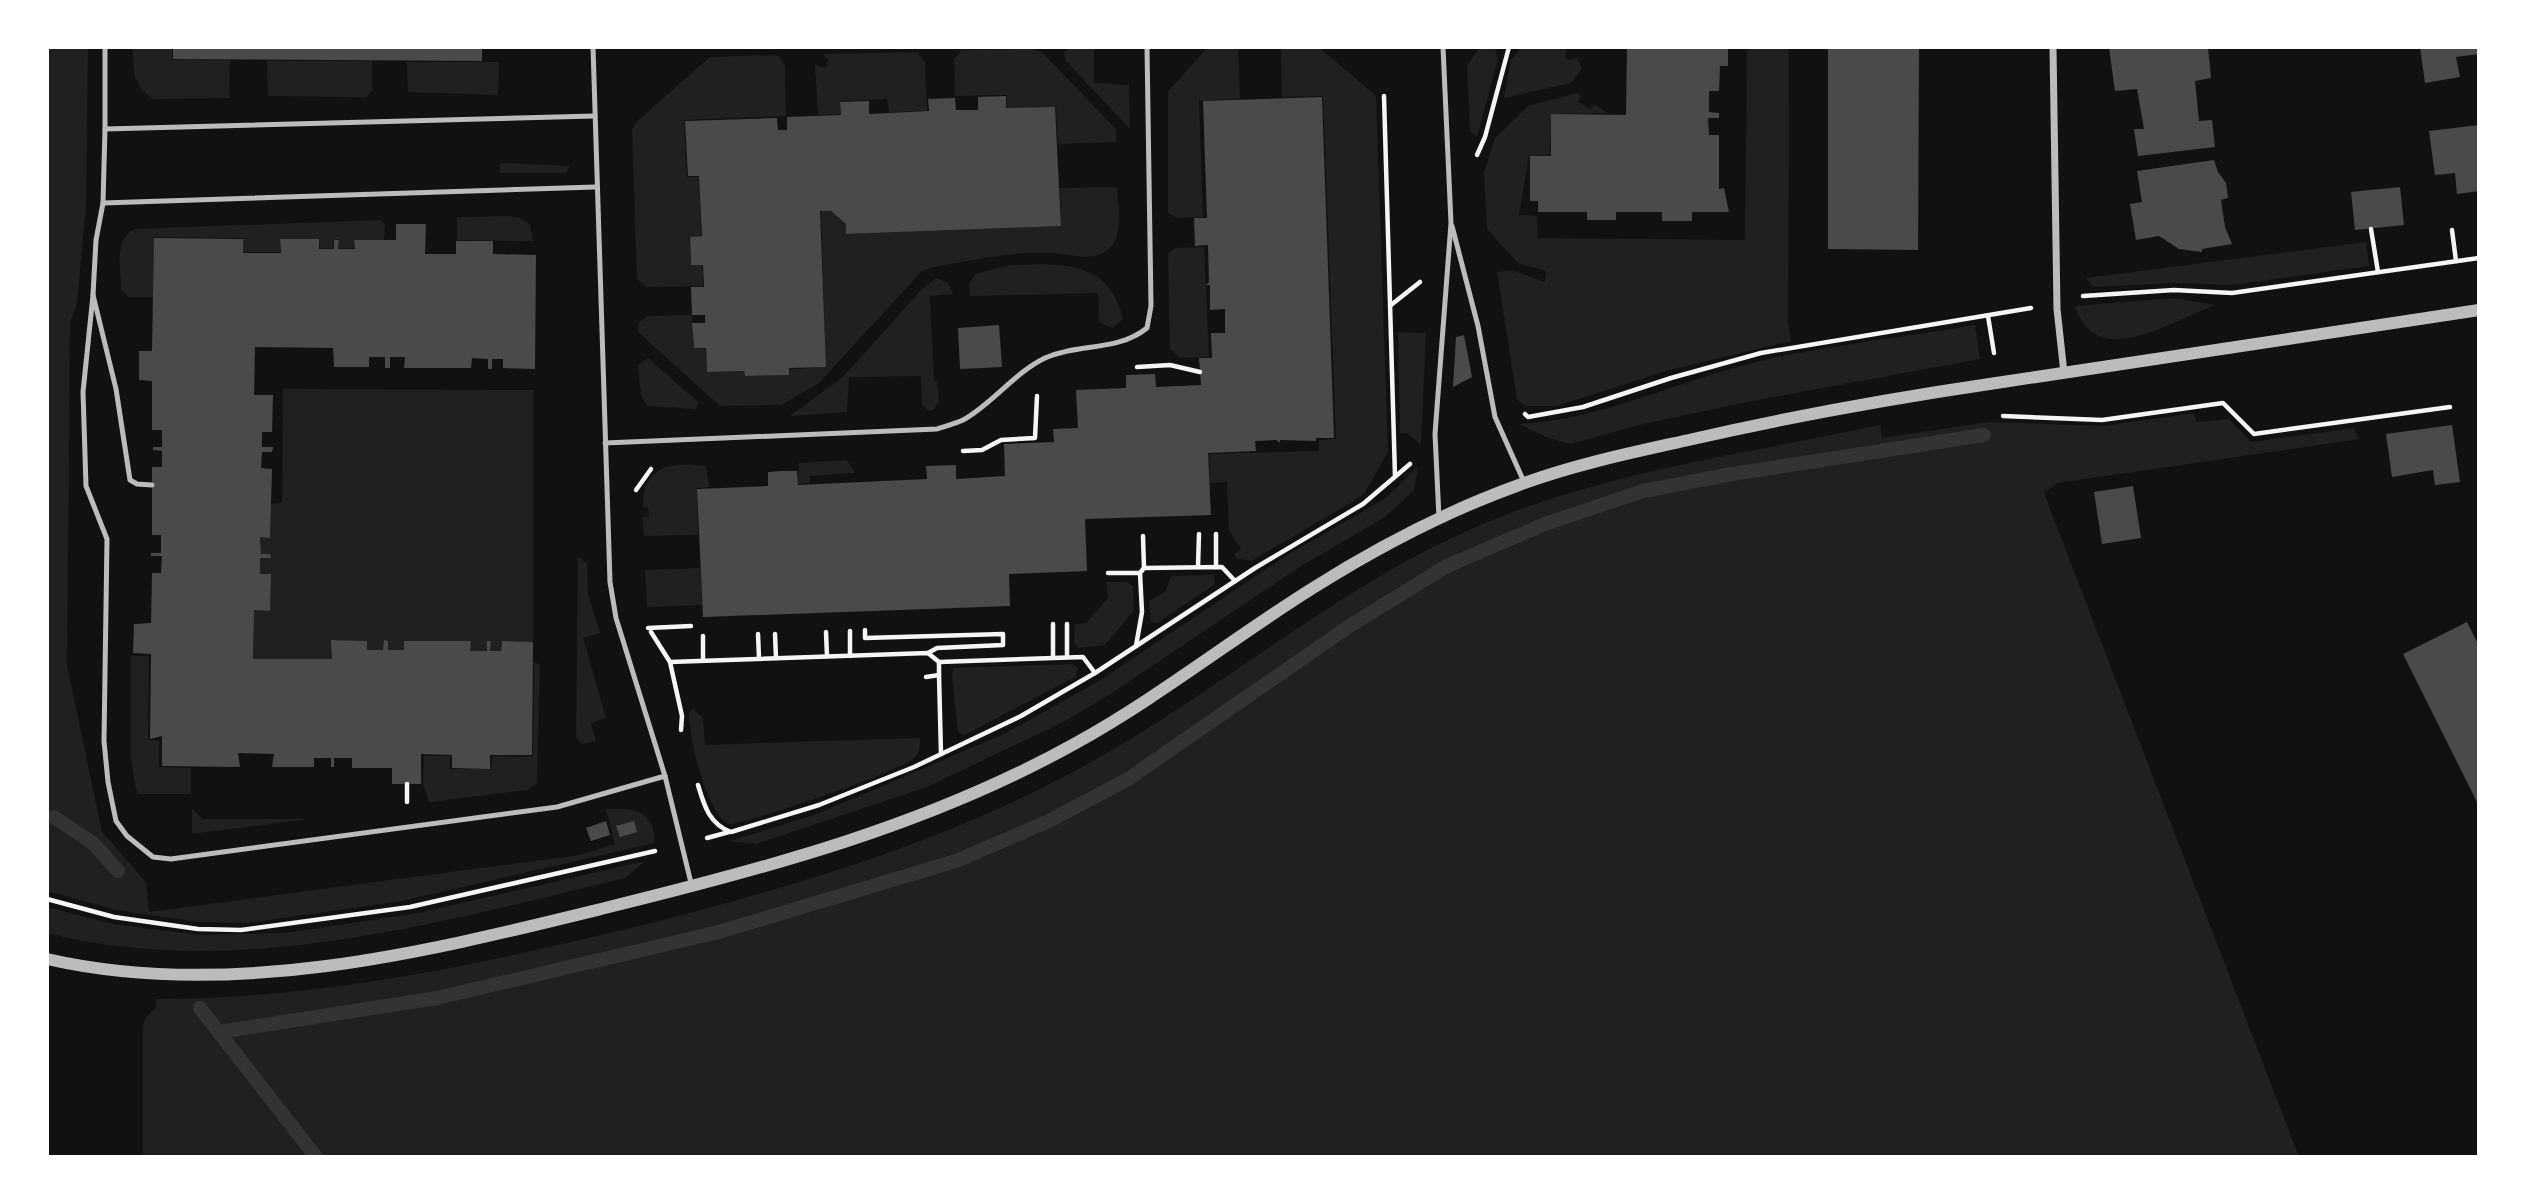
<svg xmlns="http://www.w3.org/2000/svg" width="2526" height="1204" viewBox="0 0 2526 1204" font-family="'Nunito Sans',sans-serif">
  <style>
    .green { fill: #202020 }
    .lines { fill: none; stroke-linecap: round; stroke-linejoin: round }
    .stream { stroke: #333; stroke-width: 14 }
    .building { fill: #4a4a4a }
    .path { stroke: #f5f5f5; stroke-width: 4.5 }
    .service { stroke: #bcbcbc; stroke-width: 5 }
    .minor { stroke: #bcbcbc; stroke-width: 7 }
    .tertiary { stroke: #bcbcbc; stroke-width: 12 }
  </style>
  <rect width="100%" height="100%" fill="#111"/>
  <g class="green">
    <path d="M47 47H88L86 207 77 303 70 322 67 665 102 832 146 882 149 912 580 855 615 844 606 809C633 807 657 812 654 843L402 901 248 923 198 922 116 910 47 891Z"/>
    <path d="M133 47H172V60H230L229 98 153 99C132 85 133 70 133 47Z"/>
    <path d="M1094 47V83L1129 85 1130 129 1066 61 1064 53 1068 48Z"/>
    <path d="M1208 47H1238L1240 99 1199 101 1203 217 1177 218 1168 213V91Z"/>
    <path d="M1281 47H1319L1376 96 1388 452 1365 492 1359 498 1251 561 1236 558 1234 554 1241 549 1229 531 1227 482 1210 483 1209 454 1319 451V440L1336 439 1323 96 1282 97Z"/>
    <path d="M1494 47 1498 59 1477 137 1470 131 1467 66 1479 48Z"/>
    <path d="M1522 47H1567L1565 58 1570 60 1577 57 1582 69 1571 83 1504 98 1511 60Z"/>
    <path d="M1747 47H1789L1788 323 1791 341 1669 370 1557 406H1525L1517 399 1497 272 1511 270 1545 282 1546 271 1518 263 1487 229 1484 172 1495 138 1528 106 1577 93 1581 96 1578 102 1591 109 1594 104 1607 113 1551 114 1550 155 1529 156 1519 215 1537 216 1538 238 1745 240Z"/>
    <path d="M1032 49 1043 53 1116 129V142L1058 144 1056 107 1007 108V95L955 96 954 59 962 50Z"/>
    <path d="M917 52 925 62 927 111 889 112 887 99 840 101V114L818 115 815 64 822 68 827 66 828 60 823 54Z"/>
    <path d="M774 55 779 56 785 66 786 116 684 120 687 177H699L701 236 689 237 691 265H702L703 286 647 287 637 279 632 130 635 123 710 57Z"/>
    <path d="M267 61H372V91L366 97 268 96Z"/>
    <path d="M407 62H499L498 95 408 92Z"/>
    <path d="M500 163 570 166 566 173H500Z"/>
    <path d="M1117 187C1118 206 1124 236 1109 249 1093 263 1071 254 1052 253 1012 251 969 261 930 268L921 272 819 383 781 405 720 406 638 332 639 322 648 316 692 315 693 348 705 349 707 372 744 371V376L789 375 790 369 826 367 821 211H830L846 224V234L1061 226 1060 188Z"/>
    <path d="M509 216 520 218 530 225 533 241 457 240V217Z"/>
    <path d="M380 220 385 224 384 240H354V248H339V239L333 240V248H320L319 239H280V252H243V238L154 237 153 297H129L121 289C121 269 113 238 135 229Z"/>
    <path d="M2366 242 2369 266 2232 285 2175 283 2093 287 2086 278Z"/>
    <path d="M1204 247 1209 357 1180 358 1170 349 1168 254 1175 248Z"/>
    <path d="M1009 265C1058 264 1109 258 1123 319L1112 328 1099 322 1098 293 970 296 969 285 975 274Z"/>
    <path d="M936 278 948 283 953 294 930 296 934 381H937C938 393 943 407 929 411L922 405 921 376 849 377 847 412 790 416 843 377 923 288Z"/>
    <path d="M2174 298 2215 305C2173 320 2097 373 2075 306Z"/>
    <path d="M1975 325 1980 359 1752 401 1639 425 1570 444 1546 437 1519 424C1602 420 1679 380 1760 361 1831 345 1904 337 1975 325Z"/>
    <path d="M1398 332 1426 333 1421 445 1407 433H1400Z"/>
    <path d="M648 358 698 402 696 409 647 406 641 395 638 365Z"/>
    <path d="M283 389 533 390V642L502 641 501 651H490L491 642 487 641V651H470V641H404V650H388L384 641 383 650H367V641L332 640V659H253L254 610H270L271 575 260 574V558H270V555L261 554 260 537H270L271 504 282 503Z"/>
    <path d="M2194 413 2196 422 2229 419 2251 442 2354 428 2359 439 2058 483 2044 493 2299 1157H143V1025L146 1017 156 1008V999C315 999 468 967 622 930 780 891 938 846 1082 767 1220 692 1339 584 1485 523 1610 471 1749 453 1880 425L1882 438 1989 422 2103 426Z"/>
    <path d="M847 460 855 473 810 476V483L798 484 799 463Z"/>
    <path d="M706 466 709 487 697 488 698 535 644 536 643 517 649 516 648 507H643C642 466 671 461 706 466Z"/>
    <path d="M1418 466 1414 490 1385 517 1298 568 1109 695 1063 722 927 787 756 844 730 841 817 814 1006 733 1099 681 1289 554 1386 498Z"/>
    <path d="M578 557 587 563 588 594 600 633 583 638 606 718 591 723 596 741 582 744 576 738Z"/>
    <path d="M700 568 702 605 647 607 645 570Z"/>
    <path d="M1214 575 1215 584 1157 623 1151 622 1149 601 1165 592 1171 576Z"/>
    <path d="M1107 582H1127L1133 586 1134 610 1105 645 1080 648 1074 643 1075 624 1086 623 1108 598Z"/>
    <path d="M131 656H149L148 740 159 741V767L191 768V794H137L131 760Z"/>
    <path d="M534 663 540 664 537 783 528 790 429 802 423 784 424 756H450V769H491L492 756 533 757Z"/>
    <path d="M1073 664 1078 669 1075 677 965 735 958 733 952 674 954 668Z"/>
    <path d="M693 709 703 718 705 745 917 738H920C920 745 920 753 914 758 901 771 750 823 729 824 706 813 689 738 689 713Z"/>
    <path d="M192 808 202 819H308L192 834Z"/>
    <path d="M645 861 625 878C440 922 238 981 47 933V907L113 924 198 935 286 933 418 913Z"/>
  </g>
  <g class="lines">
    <g class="stream">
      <path d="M54 817 94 844 118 871"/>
      <path d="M200 1008 316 1157"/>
      <path d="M219 1032 437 998 719 932 956 861 1049 821 1128 779 1351 625 1447 566 1545 524 1643 491 1732 474 1984 435"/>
    </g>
  </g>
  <g class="building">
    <path d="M173 47H482V61L173 59Z"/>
    <path d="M1627 47H1728V66H1720L1719 91H1709V112L1719 113V118H1708L1709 135H1719V189L1724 188 1729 212H1692V221H1662V212H1616V220H1587V212H1538V201H1530V156H1551V114L1626 115Z"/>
    <path d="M1828 47H1919L1918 250 1828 249Z"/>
    <path d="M2208 47 2211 78 2195 81 2199 121 2212 120 2215 147 2138 156 2134 129H2144L2137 89 2115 91 2109 48Z"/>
    <path d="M2420 47H2479V54L2456 57 2460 77 2425 83Z"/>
    <path d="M1006 96V108L1055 107 1061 226 846 234V224L831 211H820L826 367 789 368V375L745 376 744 371 707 372 706 348H694L692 323H705V315H692L691 287H704L703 265H691L690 237 702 236 699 176H688L685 121 777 118 778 130H787V117L841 115 840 102 869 101V114L929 111 928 99 955 98 956 110H978V97Z"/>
    <path d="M1322 97 1334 438H1316V441L1280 440V443L1276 440 1255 441 1256 451 1208 453 1211 515 1085 519 1087 571 1009 574 1010 606 703 617 697 489 768 486V472L782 471H797L798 485 927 479 926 466 956 465V479L1005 476 1004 444 1054 442 1053 429 1078 428 1076 390 1126 388V375L1155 374 1156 387 1201 385 1199 358H1212L1211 333H1225V309L1210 310V285H1206L1209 282 1208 245 1195 246 1194 218H1207L1203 101Z"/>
    <path d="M2479 125V191L2457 194 2455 173 2435 175 2429 131Z"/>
    <path d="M2214 160 2218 172 2226 183 2228 198 2221 200 2225 227 2232 244 2202 249V252L2179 249 2159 236 2136 240 2130 204 2142 202 2137 171Z"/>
    <path d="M2400 187 2404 225 2355 230 2351 192Z"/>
    <path d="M396 224H426L425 254H456V241H493V254L536 255 535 369 503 368V359H492V369H488V359L472 358 471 368H404L405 357H390V368H385V357H369V367H334L333 348 255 347 254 395H273L272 432H262V447H273L272 452H262L261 468 272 469 270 538 260 537 261 554H270L271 558H260V574H271L270 611 254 610 253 659H332L331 640 367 641V650H383L384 640 388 641V650H404V641H471L470 651H487V641H491L490 651H501L502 641 533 642 532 755H490V769L452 768V755L421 754V784H392V768H352V758H334V767H331V758H314V767H272L274 754 238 753 240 767 162 766V736L150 739 151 654 133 653 134 624 151 623 152 573H161L162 556H151V553H161V535H152V467H162V451L153 450V447H162V430H152V381L139 380V351H152L154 238 243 239V253H281L280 239H319V249H334V240H339L338 249H355L354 240H396Z"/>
    <path d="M999 325 1002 367 960 369 958 328Z"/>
    <path d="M1464 335 1472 377 1453 387 1456 337Z"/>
    <path d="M2452 425 2460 482 2435 485 2433 470 2392 477 2386 434Z"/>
    <path d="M2133 486 2141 538 2102 544 2094 492Z"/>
    <path d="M2467 622 2479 646V806L2403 654Z"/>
    <path d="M606 821 610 835 591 841 586 828Z"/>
    <path d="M634 821 637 832 620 837 616 826Z"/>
  </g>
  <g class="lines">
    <g class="path">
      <path d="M1384 96 1395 476"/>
      <path d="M1477 155 1485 137 1509 47"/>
      <path d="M2371 229 2378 272"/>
      <path d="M2452 230 2456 261"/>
      <path d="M2083 296 2174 290 2232 293 2479 258"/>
      <path d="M1391 305 1420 282"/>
      <path d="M1988 316 1994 353"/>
      <path d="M1137 367 1170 365 1200 372"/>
      <path d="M1525 414 1528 417 1583 407 1671 378 1761 353 2031 308"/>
      <path d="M2003 416 2102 420 2223 403 2254 434 2450 407"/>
      <path d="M963 451 982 450 1001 440 1035 438 1037 396"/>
      <path d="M636 490 651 469"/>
      <path d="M1143 536 1144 568"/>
      <path d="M1198 567 1199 534"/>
      <path d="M1216 567V534"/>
      <path d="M1108 573H1140"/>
      <path d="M648 628 691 626"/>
      <path d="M865 630V638L1003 634V645L937 648 928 653"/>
      <path d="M850 631V656"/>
      <path d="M651 632 670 662 928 653 939 662"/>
      <path d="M826 632 827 656"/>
      <path d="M758 634 759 658"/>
      <path d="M775 634 776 658"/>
      <path d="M703 636V660"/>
      <path d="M1136 646 1142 612 1140 573 1144 568 1222 567 1235 581"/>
      <path d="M1053 657V624"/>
      <path d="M1067 657V624"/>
      <path d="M670 662 682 716 681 730"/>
      <path d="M939 675V662L1083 657 1095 673"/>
      <path d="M926 677 939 675 941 754"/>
      <path d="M407 784V802"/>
      <path d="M698 785C704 805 709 824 731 832L819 805 914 767 1021 716 1095 673 1255 568 1363 504 1410 464"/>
      <path d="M707 838 729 832"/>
      <path d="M47 899 114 917 198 929 241 930 410 907 655 851"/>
    </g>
    <g class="service">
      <path d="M105 47V129L594 116"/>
      <path d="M593 47 610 582 616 618 665 776 692 887"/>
      <path d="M105 129 103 203 96 240 93 295 116 389 130 480 137 484 152 485"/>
      <path d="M103 203 595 187"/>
      <path d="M1452 226 1478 326 1495 417 1524 482"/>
      <path d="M93 295 83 392 86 486 107 539 104 741 108 782 116 821 127 836 153 857 171 859 557 807 665 776"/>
      <path d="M605 443 937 429C945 426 955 424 963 420 992 404 1014 373 1045 358 1079 343 1117 352 1147 328L1151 306 1147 47"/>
      <path d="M1439 518 1435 434 1451 223 1443 47"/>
    </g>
    <path class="minor" d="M2053 47 2057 309 2064 373"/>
    <path class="tertiary" d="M47 959C231 1001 426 952 605 908 768 868 929 825 1076 743 1159 697 1233 638 1313 588 1378 547 1447 511 1519 485 1575 464 1635 452 1693 439 1793 416 1894 398 1996 383 2157 360 2318 334 2479 310"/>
  </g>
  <rect width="2526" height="1204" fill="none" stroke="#ffffff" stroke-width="98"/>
</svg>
